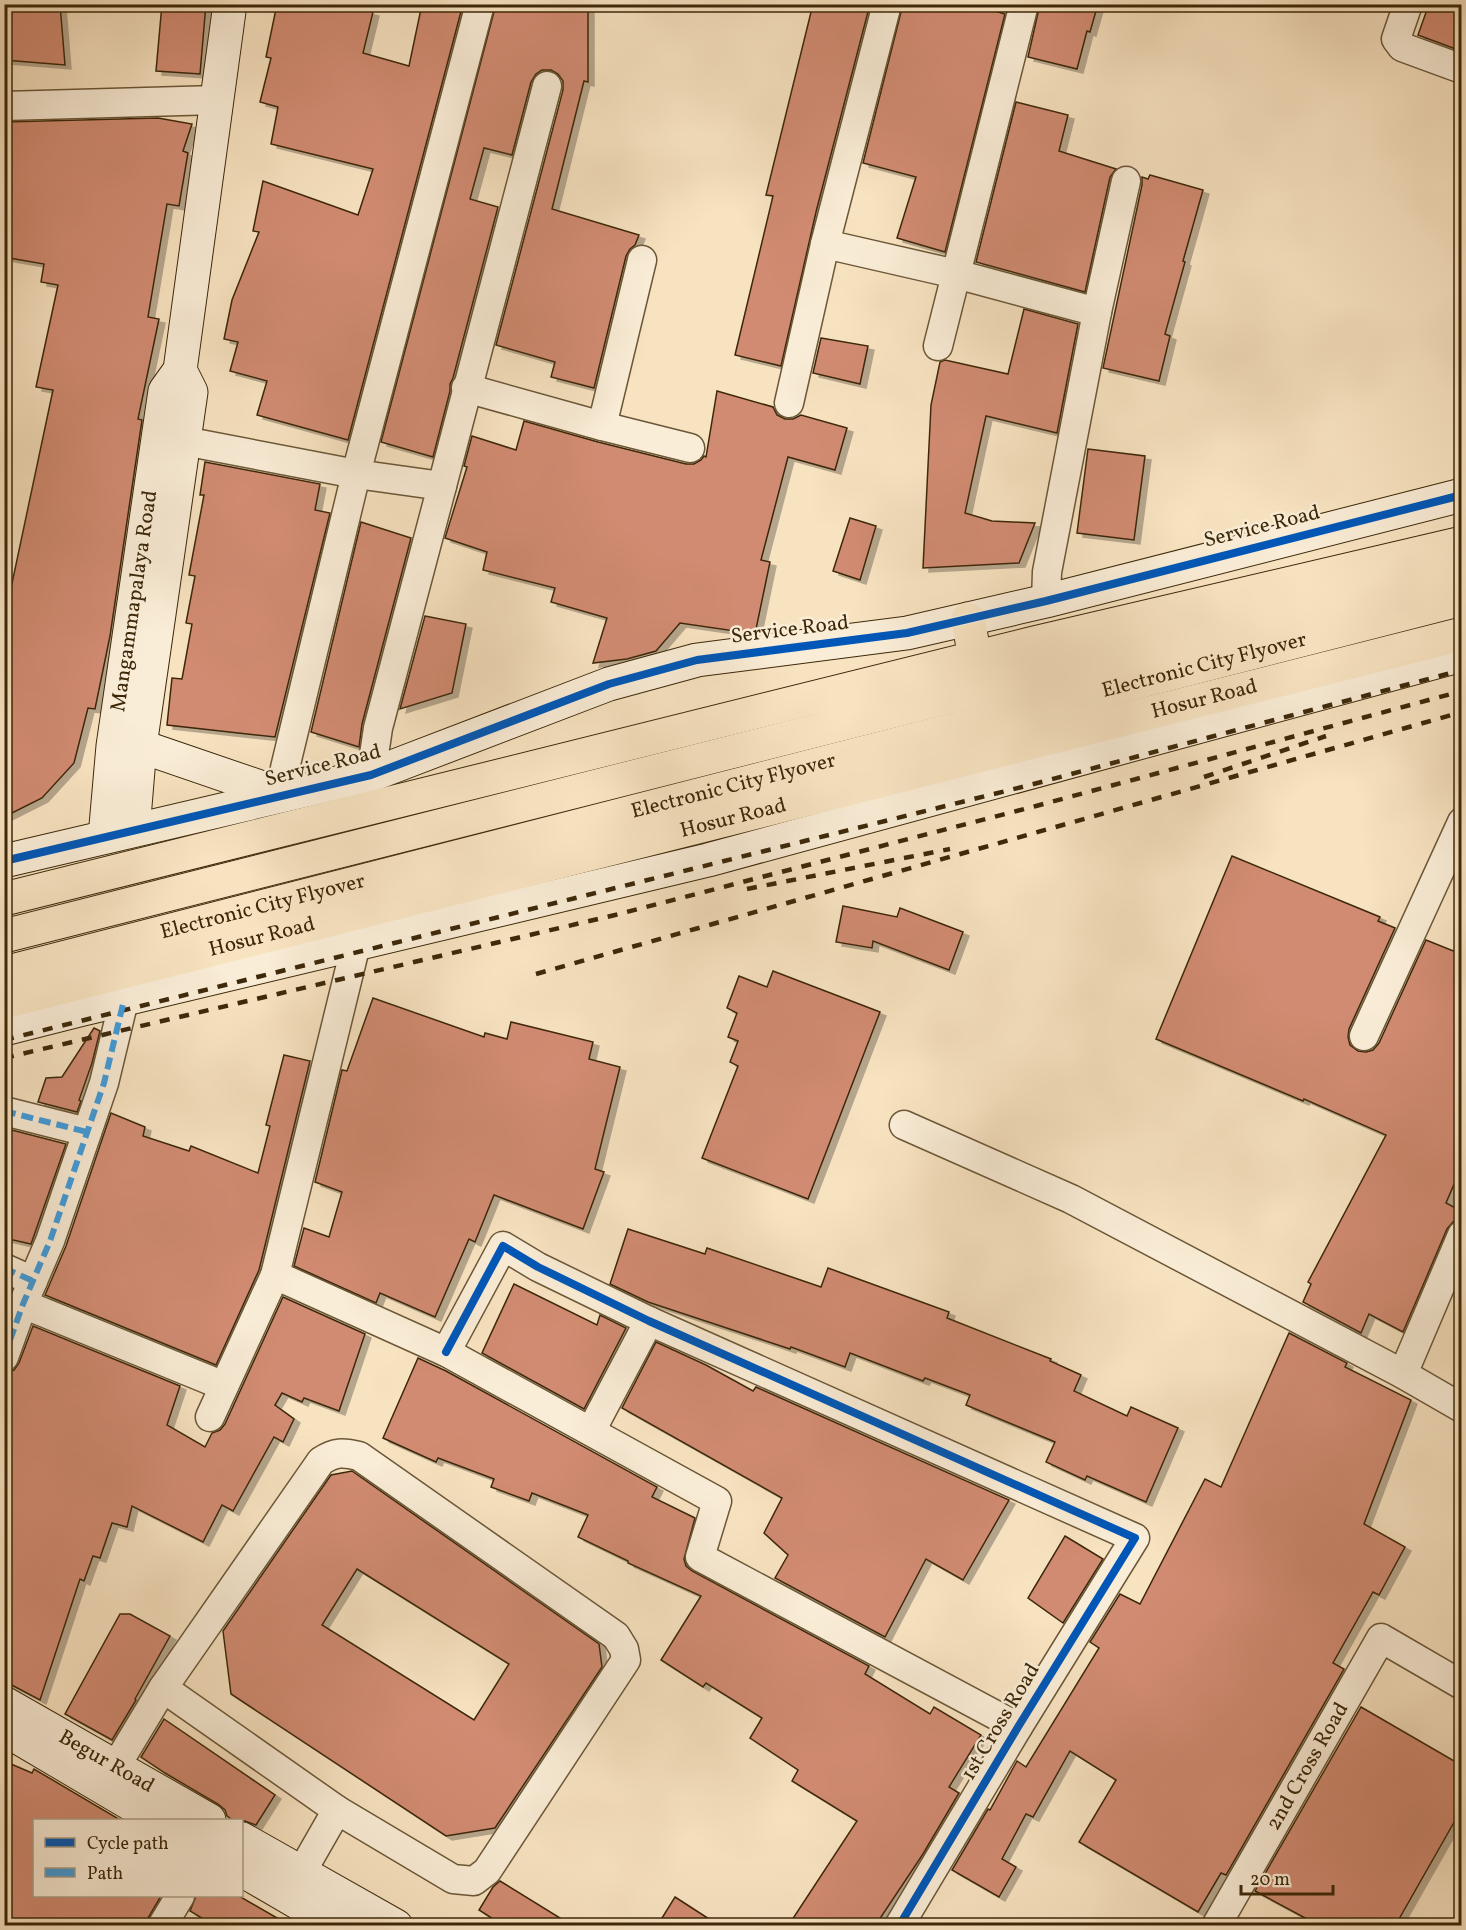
<svg xmlns="http://www.w3.org/2000/svg" width="1466" height="1930" viewBox="0 0 1466 1930" font-family="Vollkorn,serif">
  <style>
    .building { fill: #d18b72; stroke: #3c2809; stroke-width: 1.5; fill-rule: evenodd; filter: url(#shadow) }
    .lines { fill: none; stroke-linecap: round; stroke-linejoin: round }
    .street-casing { stroke: #6b5737; stroke-width: 31 }
    .secondary-casing { stroke: #3c2809; stroke-width: 35 }
    .highway-casing { stroke: #3c2809; stroke-width: 35 }
    .street { stroke: #faedd7; stroke-width: 28 }
    .secondary { stroke: #faedd7; stroke-width: 33 }
    .highway { stroke: #f8e3c1; stroke-width: 33 }
    .rail { stroke: #3c2809; stroke-width: 4.5; stroke-dasharray: 10 10; stroke-linecap: butt }
    .quiet { stroke: #3f9cdd; stroke-width: 6; stroke-dasharray: 12 6; stroke-linecap: butt }
    .cycleway-casing { stroke: #faedd7; stroke-width: 11 }
    .cycleway { stroke: #0057b8; stroke-width: 8 }
    .labels { text-anchor: middle; dominant-baseline: central; stroke-width: 5; stroke-linejoin: round; paint-order: stroke }
    .street-label { font-size: 21px; fill: #3c2809; stroke: #faedd7 }
  </style>
  <defs>
    <filter id="shadow"><feDropShadow dx="6" dy="4" stdDeviation="0" flood-color="#0004"/></filter>
  </defs>
  <rect width="100%" height="100%" fill="#f8e3c1"/>
  <filter id="stains"><feTurbulence type="fractalNoise" baseFrequency=".00333" numOctaves="4"/><feColorMatrix values="0 0 0 0 .2 0 0 0 0 .09 0 0 0 0 .02 0 0 0 .5 -.17"/></filter>
  <radialGradient id="worn" r=".72"><stop offset=".6" stop-color="#630" stop-opacity="0"/><stop offset="1" stop-color="#630" stop-opacity=".3"/></radialGradient>
  <g class="building">
    <path d="M4 4H60L65 65 4 60Z"/>
    <path d="M162 4H206L200 74 156 71Z"/>
    <path d="M277 4H342L373 12 363 53 409 66 422 4H463L348 440 257 415 267 381 230 371 238 342 224 339 232 300 259 232 253 231 263 181 358 215 373 169 271 144 278 107 260 102 271 58 266 57Z"/>
    <path d="M496 4H588V82L584 81 552 209 639 235 635 245 630 249 626 256 594 388 551 377 555 362 496 345 563 90V81L558 74 551 70H542L536 74 531 82 512 155 484 148 470 199 498 207 453 378 450 384V391L433 457 381 442Z"/>
    <path d="M813 4H870L816 212 781 366 735 355 773 196 766 195Z"/>
    <path d="M903 4H971L1005 14 945 252 897 238 916 177 863 163Z"/>
    <path d="M1040 4H1098L1090 32 1087 31 1077 69 1028 57Z"/>
    <path d="M1429 4H1461V51L1418 35Z"/>
    <path d="M1016 102 1068 115 1059 151 1116 169 1110 177 1085 292 976 262Z"/>
    <path d="M158 118 192 124 183 151 188 153 179 206 167 204 148 317 159 319 138 419 142 420 110 636 95 709 88 708 74 763 42 798 4 817V621L53 390 36 387 58 285 41 282 44 264 4 257V122Z"/>
    <path d="M1150 175 1203 190 1183 261 1185 262 1165 334 1170 336 1159 381 1103 368 1142 185V177L1148 179Z"/>
    <path d="M1024 309 1078 324 1057 433 986 416 965 513 992 521 1035 523 1019 563 923 568 931 405 940 362 945 360 1008 374Z"/>
    <path d="M821 338 868 346 860 384 813 373Z"/>
    <path d="M717 391 773 407 777 415 785 419H793L801 415 847 428 835 470 788 457 761 560 770 562 755 634 680 623 656 651 627 659 593 663 607 618 551 602 555 588 483 570 487 552 445 538 467 467 464 466 472 436 516 450 524 421 598 442 686 464H694L701 460 704 456 706 457Z"/>
    <path d="M1088 449 1145 456 1134 540 1077 533Z"/>
    <path d="M205 462 320 484 315 510 330 513 275 737 167 725 172 678 182 679 192 624 186 623 195 576 189 575 204 495H200Z"/>
    <path d="M850 518 876 526 860 580 833 571Z"/>
    <path d="M361 522 411 538 362 724 359 747 311 732Z"/>
    <path d="M425 616 466 624 452 693 400 709Z"/>
    <path d="M1232 856 1380 917 1378 921 1395 928 1349 1029 1348 1037 1350 1045 1358 1051 1366 1052 1373 1050 1379 1043 1426 940 1461 954V1168L1446 1203 1461 1211V1219L1453 1222 1447 1229 1403 1332 1369 1314 1361 1333 1303 1302 1311 1284 1308 1282 1386 1135 1304 1099 1303 1101 1156 1039Z"/>
    <path d="M843 906 897 917 900 908 963 932 949 970 873 941 872 948 836 942Z"/>
    <path d="M773 971 880 1012 808 1199 702 1158 738 1066 730 1062 738 1041 728 1037 737 1013 727 1008 739 976 767 987Z"/>
    <path d="M373 998 484 1037 485 1033 507 1039 511 1022 593 1042 589 1059 620 1067 595 1169 604 1172 583 1229 494 1195 475 1242 469 1239 435 1317 380 1293 376 1303 294 1266 304 1228 329 1237 342 1192 315 1182 342 1070 347 1071Z"/>
    <path d="M94 1028 100 1031 92 1063 79 1100 81 1101 77 1112 38 1102 46 1078 62 1077Z"/>
    <path d="M284 1055 310 1061 259 1270 216 1365 45 1295 66 1246 111 1113 145 1127 143 1136 189 1151 191 1146 258 1173 270 1126 266 1125Z"/>
    <path d="M4 1128 66 1144 31 1244 4 1238Z"/>
    <path d="M628 1229 705 1254 707 1248 821 1287 828 1268 949 1312 947 1318 1051 1359 1050 1361 1081 1375 1074 1391 1127 1416 1131 1407 1178 1428 1146 1502 1087 1476 1085 1480 1046 1462 1055 1442 966 1405 970 1395 925 1378 923 1381 850 1353 845 1367 791 1347 790 1349 648 1302 610 1284Z"/>
    <path d="M514 1284 597 1325 600 1315 626 1328 584 1409 482 1353Z"/>
    <path d="M283 1297 365 1334 339 1411 304 1398 302 1402 282 1393 275 1405 294 1419 283 1442 274 1437 233 1511 222 1505 203 1542 132 1506 127 1527 112 1523 100 1558 93 1556 84 1581 80 1579 40 1700 4 1681V1375L5 1373 14 1370 19 1363 33 1326 180 1386 167 1425 205 1447 212 1433 220 1430 225 1424Z"/>
    <path d="M1289 1333 1347 1363 1345 1367 1411 1400 1364 1524 1405 1547 1379 1595 1373 1592 1333 1663 1344 1669 1226 1875 1221 1873 1198 1912 1079 1842 1116 1780 1070 1751 1033 1817 1026 1814 1002 1859 1016 1867 999 1897 952 1870 988 1809 990 1810 1017 1761 1026 1767 1099 1648 1090 1642 1120 1594 1140 1604 1205 1479 1221 1487Z"/>
    <path d="M656 1342 706 1365 753 1391 756 1387 1009 1500 963 1580 926 1559 885 1637 775 1578 788 1555 764 1533 782 1498 622 1408Z"/>
    <path d="M418 1358 446 1371 657 1487 652 1497 695 1518 684 1559 686 1566 692 1571 869 1666 865 1674 930 1714 934 1707 981 1735 949 1787 959 1793 923 1854 875 1926H788L857 1821 792 1781 798 1770 750 1738 762 1718 706 1683 703 1687 661 1660 701 1596 628 1563V1561L578 1537 588 1515 532 1493 529 1501 491 1487 494 1479 438 1458 436 1462 383 1438Z"/>
    <path d="M352 1471 599 1644 602 1667 495 1828 446 1836 231 1694 223 1631 331 1475ZM357 1569 509 1664 474 1720 322 1625Z"/>
    <path d="M1065 1536 1103 1559 1063 1623 1028 1598Z"/>
    <path d="M120 1614H130L170 1636 135 1699 136 1700 112 1740 65 1714Z"/>
    <path d="M1361 1707 1461 1765V1810L1395 1926H1320L1255 1891Z"/>
    <path d="M164 1719 275 1795 256 1825 242 1820 234 1821 227 1816 225 1810 218 1804 165 1773 141 1757Z"/>
    <path d="M4 1761 32 1773 34 1769 122 1821H34V1896H161L148 1918 146 1926H4Z"/>
    <path d="M500 1881 573 1926H504L479 1910 493 1887Z"/>
    <path d="M196 1896H239L291 1926H215L190 1911Z"/>
    <path d="M675 1897 720 1926H657Z"/>
  </g>
  <g class="lines">
    <defs>
      <g id="street">
        <path d="M887 4 825 244 956 274 1097 312 1047 572 1046 601"/>
        <path d="M1408 4 1396 39 1402 47 1462 69"/>
        <path d="M4 106 217 100"/>
        <path d="M1097 312 1126 181"/>
        <path d="M938 346 1024 4"/>
        <path d="M466 388 602 426 690 448"/>
        <path d="M789 403 825 244"/>
        <path d="M602 426 642 260"/>
        <path d="M184 441 356 474 285 768 290 793"/>
        <path d="M442 486 547 86"/>
        <path d="M371 775 378 728 442 486 356 474 480 4"/>
        <path d="M1364 1036 1462 822"/>
        <path d="M4 1111 87 1132"/>
        <path d="M904 1125 1071 1199 1403 1374 1462 1408"/>
        <path d="M4 1268 33 1281"/>
        <path d="M275 1275 446 1352 717 1501 700 1557 1018 1727"/>
        <path d="M23 1304 224 1386"/>
        <path d="M446 1352 503 1246 538 1267 649 1321 1135 1538 1018 1727 899 1926"/>
        <path d="M4 1357 23 1304 50 1241 104 1083 124 1000"/>
        <path d="M1403 1374 1462 1235"/>
        <path d="M210 1417 275 1275 356 944"/>
        <path d="M591 1431 649 1321"/>
        <path d="M163 1688 337 1810 301 1873"/>
        <path d="M116 1766 163 1688 321 1461C335 1452 343 1452 359 1456L616 1636 624 1649 626 1660 487 1871 474 1881 453 1879 337 1810"/>
        <path d="M162 1926 180 1896"/>
        <path id="s1" d="M1216 1926 1381 1638 1462 1685"/>
      </g>
      <g id="secondary">
        <path d="M140 746 283 795"/>
        <path d="M133 830 140 746 191 392 180 370"/>
        <path id="s2" d="M105 837 113 746 165 391 180 370 230 4"/>
        <path d="M4 861 371 775 609 684 697 660 907 633 1046 601 1462 495"/>
        <path d="M4 1029 79 1010 708 860 1462 655"/>
        <path id="s3" d="M4 1703 209 1820"/>
        <path d="M4 1729 158 1820"/>
        <path d="M242 1839 396 1926"/>
        <path d="M242 1870 338 1926"/>
      </g>
      <g id="highway">
        <path d="M968 619 975 658"/>
        <path d="M4 899 1034 643 1462 543"/>
        <path d="M4 936 1462 567"/>
        <path id="s4" d="M4 973 1462 599"/>
        <path id="s5" d="M4 1002 1462 634"/>
      </g>
    </defs>
    <use href="#street" class="street-casing"/>
    <use href="#secondary" class="secondary-casing"/>
    <use href="#highway" class="highway-casing"/>
    <use href="#street" class="street"/>
    <use href="#secondary" class="secondary"/>
    <use href="#highway" class="highway"/>
    <g class="rail">
      <path d="M1204 777 1326 736"/>
      <path d="M747 889 950 849"/>
      <path d="M536 974 1462 712"/>
      <path d="M4 1040 1030 785 1462 670"/>
      <path d="M4 1058 615 915 1036 806 1462 691"/>
    </g>
    <g class="quiet">
      <path d="M4 1111 87 1132"/>
      <path d="M4 1268 33 1281"/>
      <path d="M4 1357 23 1304 50 1241 104 1083 124 1000"/>
    </g>
    <defs>
      <g id="cycleway">
        <path d="M4 861 371 775 609 684 697 660 907 633 1046 601 1462 495"/>
        <path d="M446 1352 503 1246 538 1267 649 1321 1135 1538 1018 1727 899 1926"/>
      </g>
    </defs>
    <use href="#cycleway" class="cycleway-casing"/>
    <use href="#cycleway" class="cycleway"/>
  </g>
  <g class="labels">
    <g class="street-label">
      <text transform="translate(1262 527) rotate(-14)">Service Road</text>
      <text stroke="none"><textPath href="#s2" startOffset="238">Mangammapalaya Road</textPath></text>
      <text transform="translate(790 630) rotate(-7)">Service Road</text>
      <text stroke="none"><textPath href="#s4" startOffset="1239">Electronic City Flyover</textPath></text>
      <text stroke="none"><textPath href="#s5" startOffset="1238">Hosur Road</textPath></text>
      <text transform="translate(323 766) rotate(-14)">Service Road</text>
      <text stroke="none"><textPath href="#s4" startOffset="753">Electronic City Flyover</textPath></text>
      <text stroke="none"><textPath href="#s5" startOffset="752">Hosur Road</textPath></text>
      <text stroke="none"><textPath href="#s4" startOffset="267">Electronic City Flyover</textPath></text>
      <text stroke="none"><textPath href="#s5" startOffset="266">Hosur Road</textPath></text>
      <text transform="translate(1001 1722) rotate(-59)">1st Cross Road</text>
      <text stroke="none"><textPath href="#s3" startOffset="118">Begur Road</textPath></text>
      <text stroke="none"><textPath href="#s1" startOffset="184">2nd Cross Road</textPath></text>
    </g>
  </g>
  <rect width="1466" height="1930" fill="none" stroke="#f8e3c1" stroke-width="24"/>
  <rect x="6" y="6" width="1454" height="1918" fill="none" stroke="#3c2809" stroke-width="3"/>
  <rect x="12" y="12" width="1442" height="1906" fill="none" stroke="#3c2809" stroke-width="1.5"/>
  <rect x="33" y="1819" width="210" height="78" fill="#faedd7" stroke="#ae9e85" stroke-width="1.5"/>
  <rect x="45" y="1838" width="30" height="9" fill="#0057b8" stroke="#ae9e85" stroke-width="1.5"/>
  <text x="87" y="1849" font-size="18" fill="#3c2809">Cycle path</text>
  <rect x="45" y="1868" width="30" height="9" fill="#3f9cdd" stroke="#ae9e85" stroke-width="1.5"/>
  <text x="87" y="1879" font-size="18" fill="#3c2809">Path</text>
  <path d="M1241 1885v9h92v-9" fill="none" stroke="#3c2809" stroke-width="3"/>
  <text x="1250" y="1885" font-size="18" fill="#3c2809" stroke="#faedd7" stroke-width="4.5" paint-order="stroke">20 m</text>
  <rect width="100%" height="100%" filter="url(#stains)"/>
  <rect width="100%" height="100%" fill="url(#worn)"/>
</svg>
